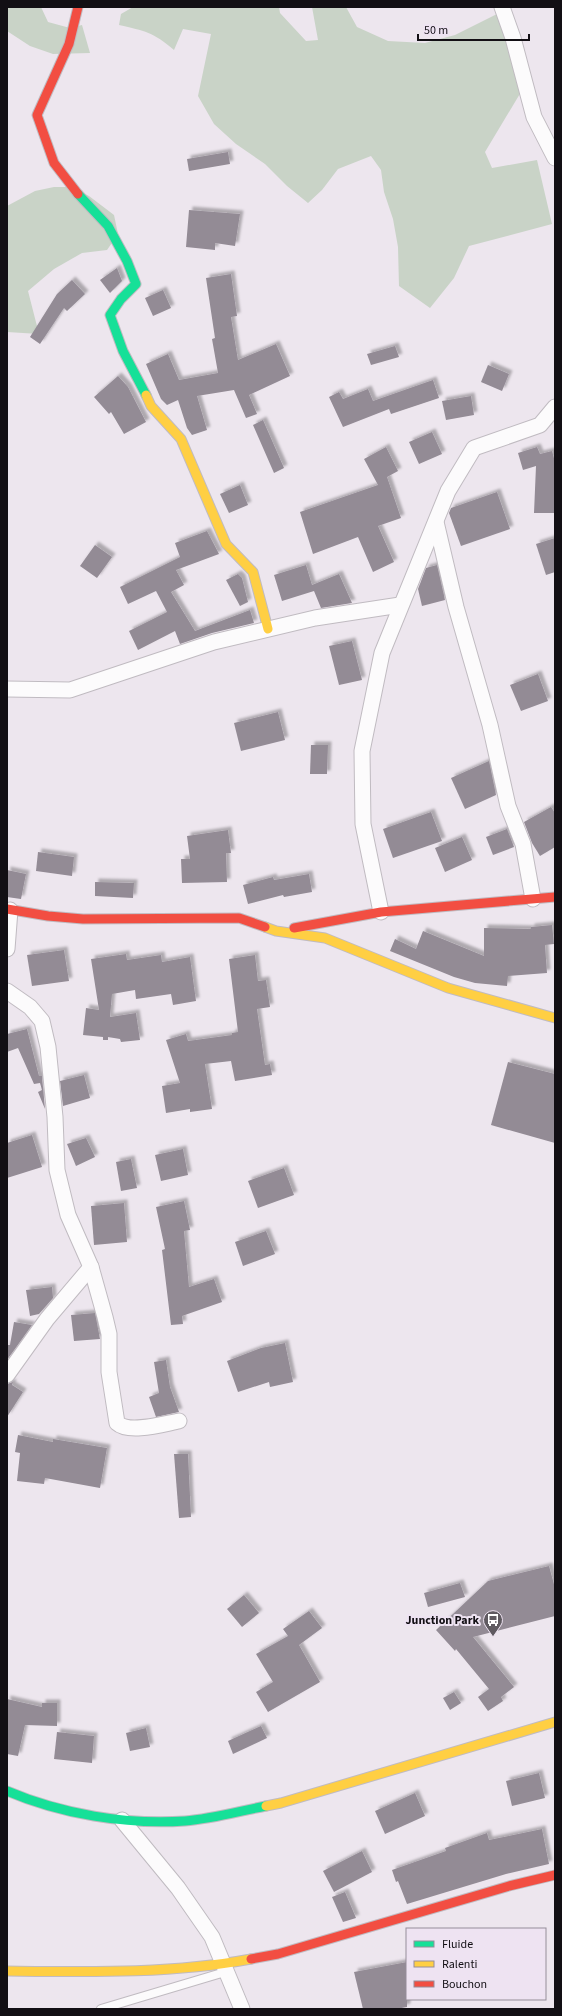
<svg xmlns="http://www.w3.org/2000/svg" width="562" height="2016" viewBox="0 0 562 2016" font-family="'Source Sans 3',sans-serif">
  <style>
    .green { fill: #c9d3c7 }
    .building { fill: #938b95; filter: url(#shadow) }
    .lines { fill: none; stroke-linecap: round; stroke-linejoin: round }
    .lane-casing { stroke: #c0bbc1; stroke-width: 10 }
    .street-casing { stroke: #c0bbc1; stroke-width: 17 }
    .fast-casing { stroke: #c0bbc1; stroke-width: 11 }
    .slow-casing { stroke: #c0bbc1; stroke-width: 11 }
    .jam-casing { stroke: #c0bbc1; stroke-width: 11 }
    .lane { stroke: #fcfbfc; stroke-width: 8 }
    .street { stroke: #fcfbfc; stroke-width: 15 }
    .fast { stroke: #16e098; stroke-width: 9 }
    .slow { stroke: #ffcf43; stroke-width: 9 }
    .jam { stroke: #f24e42; stroke-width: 9 }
    .labels { text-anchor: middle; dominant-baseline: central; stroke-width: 4; stroke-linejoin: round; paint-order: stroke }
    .poi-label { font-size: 12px; font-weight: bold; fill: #120f14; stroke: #eee3f2; text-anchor: end }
  </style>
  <defs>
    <filter id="shadow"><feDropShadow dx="3.5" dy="-3.5" stdDeviation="1" flood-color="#0004"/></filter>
  </defs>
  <rect width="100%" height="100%" fill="#ede6ee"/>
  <g class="green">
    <path d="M7 7H41L48 22 70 28 82 25 90 53 53 54 30 46 7 31Z"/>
    <path d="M133 7H279L280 13 306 41 318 40 312 7H346L357 27 388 41 425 43 455 35 511 7 524 87 485 152 492 168 537 160 552 224 469 246 454 278 430 308 399 286 398 247 393 219 384 192 381 170 371 156 338 169 322 190 308 203 287 186 265 164 236 144 214 124 198 96 211 34 183 29 174 50C153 32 145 31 119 25L121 14Z"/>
    <path d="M54 187H71L89 196 114 215 118 234 107 250 82 253 54 269 28 291 39 334 7 332V206L35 191Z"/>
  </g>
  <g class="building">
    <path d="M228 152 230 164 189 171 187 159Z"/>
    <path d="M189 210 240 214 235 246 215 243V250L186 247Z"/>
    <path d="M117 268 122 281 110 293 100 280Z"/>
    <path d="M231 274 237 316 231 317 238 360 276 344 290 376 249 395 257 414 246 418 234 390 197 396 207 430 192 435 187 428 178 400 167 405 161 399 146 364 168 354 179 380 218 373 212 339 215 338 206 278Z"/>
    <path d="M72 280 85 294 67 311 64 308 40 344 30 337 57 294Z"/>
    <path d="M163 290 171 308 153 316 145 298Z"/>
    <path d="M395 346 399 357 371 365 367 354Z"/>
    <path d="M488 365 509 374 502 391 481 382Z"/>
    <path d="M118 376 128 387 146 422 124 434 111 412 109 414 94 397Z"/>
    <path d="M433 380 439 398 391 414 389 409 343 427 329 397 339 392 343 399 368 389 373 401Z"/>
    <path d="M471 396 474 415 446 420 442 401Z"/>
    <path d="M263 420 284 468 274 473 253 425Z"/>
    <path d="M432 432 442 454 419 464 409 442Z"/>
    <path d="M386 447 398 471 387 477 401 518 378 526 394 562 373 572 358 537 313 554 300 512 378 485 364 459Z"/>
    <path d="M537 447 540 454 552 451 555 462V513H534L536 466 523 470 518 453Z"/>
    <path d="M240 485 248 505 229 513 220 494Z"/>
    <path d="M497 492 510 529 461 546 449 513 451 508Z"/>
    <path d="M207 531 219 554 176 570 184 585 171 592 195 631 250 610 254 623 212 633 180 644 175 631 138 650 129 631 167 612 156 591 128 604 120 587 180 557 175 543Z"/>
    <path d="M555 538V572L546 575 536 544Z"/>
    <path d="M95 545 112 557 97 578 80 566Z"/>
    <path d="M306 565 312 585 339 574 352 603 321 608 314 591 282 601 274 575Z"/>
    <path d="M437 565 445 600 422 606 418 589 426 568Z"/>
    <path d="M238 574 242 578 248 602 240 606 226 580Z"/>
    <path d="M352 641 362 680 339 685 329 646Z"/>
    <path d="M538 674 548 701 521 711 510 685Z"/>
    <path d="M278 712 285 740 241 751 234 723Z"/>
    <path d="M311 745H328L327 774H310Z"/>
    <path d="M489 761 496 795 465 809 451 778Z"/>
    <path d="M551 807 555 813V847L540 856 532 843 524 822Z"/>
    <path d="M431 812 442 841 393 858 383 829Z"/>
    <path d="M507 829 514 847 493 855 486 837Z"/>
    <path d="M228 830 231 853H226L227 882 182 883 181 859H190L187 836Z"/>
    <path d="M462 837 472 860 445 872 435 848Z"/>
    <path d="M38 852 74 857 72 876 36 871Z"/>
    <path d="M7 870 26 874 21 899 7 897Z"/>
    <path d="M309 874 312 892 284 897 283 895 248 904 243 885 273 877 274 880Z"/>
    <path d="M95 882 134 883 133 898 95 896Z"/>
    <path d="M552 925 554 944 545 945 547 973 508 976 507 986 475 983 454 977 390 951 395 939 416 949 423 931 484 956V928L531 929V927Z"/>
    <path d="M64 950 69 981 32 986 27 955Z"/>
    <path d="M126 954 127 960 161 955 162 962 190 957 196 1001 173 1005 171 994 136 999 135 990 112 994 110 1017 136 1013 140 1040 121 1042 120 1039 108 1037V1040H103V1037L83 1035 86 1008 99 1010 91 959Z"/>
    <path d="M255 955 258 981 266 980 270 1007 257 1009 265 1065 270 1064 272 1075 235 1081 231 1061 205 1064 212 1109 190 1112V1109L166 1113 162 1086 180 1083 166 1040 186 1034 188 1041 232 1035V1033L238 1032 229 959Z"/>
    <path d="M27 1029 39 1076H42L45 1109 38 1092 42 1090 40 1083 34 1084 18 1048 7 1052V1034Z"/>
    <path d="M508 1062 555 1074V1143L491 1125Z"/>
    <path d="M84 1075 90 1098 63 1106 60 1081Z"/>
    <path d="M32 1135 42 1167 7 1178V1143Z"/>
    <path d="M86 1138 95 1157 76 1166 67 1144Z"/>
    <path d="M183 1149 188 1175 161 1181 155 1155Z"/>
    <path d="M131 1159 137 1188 121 1191 116 1162Z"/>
    <path d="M284 1168 294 1195 258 1208 248 1181Z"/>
    <path d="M184 1201 190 1230 184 1231 189 1287 214 1279 222 1302 182 1316 183 1324 171 1325 162 1250 165 1249 156 1207Z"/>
    <path d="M124 1203 127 1242 94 1245 91 1206Z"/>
    <path d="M266 1231 275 1254 243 1266 235 1242Z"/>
    <path d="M52 1287 53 1298 39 1314 30 1316 26 1290Z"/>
    <path d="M95 1313 100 1339 74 1341 71 1315Z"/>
    <path d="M14 1322 32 1325 7 1360V1345H10Z"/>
    <path d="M285 1343 293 1382 270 1387 269 1382 238 1392 227 1361 261 1348Z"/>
    <path d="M166 1360 170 1387 179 1412 156 1417 149 1397 159 1393 154 1362Z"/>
    <path d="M13 1382 12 1385 23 1392 7 1417V1384Z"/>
    <path d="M18 1435 53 1442V1439L107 1448 100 1488 45 1478 44 1484 17 1481 20 1453 15 1452Z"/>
    <path d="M174 1454H188L191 1517 179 1518Z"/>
    <path d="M549 1566 555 1588V1616L473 1637 514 1687 501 1697 503 1701 488 1711 478 1697 489 1689 456 1649 455 1651 436 1630 488 1581Z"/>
    <path d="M460 1583 465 1597 428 1607 424 1593Z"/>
    <path d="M244 1595 259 1613 242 1627 227 1609Z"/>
    <path d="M309 1611 322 1628 299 1645 320 1682 268 1712 256 1692 273 1682 256 1654 288 1636 283 1629Z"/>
    <path d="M454 1692 461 1703 450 1710 443 1698Z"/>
    <path d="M7 1699 42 1707V1703H57V1726L25 1725 18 1756 7 1754Z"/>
    <path d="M261 1726 267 1738 233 1754 228 1741Z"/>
    <path d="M146 1728 150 1747 130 1751 126 1733Z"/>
    <path d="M57 1732 94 1736 92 1763 54 1759Z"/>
    <path d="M539 1773 545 1798 512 1806 506 1781Z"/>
    <path d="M415 1793 425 1816 385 1834 375 1811Z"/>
    <path d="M542 1829 549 1864 506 1874 407 1904 398 1881 396 1882 392 1870 446 1851 445 1848 487 1833 489 1840Z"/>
    <path d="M362 1851 372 1872 334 1892 323 1871Z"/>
    <path d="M345 1892 356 1918 343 1922 332 1897Z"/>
    <path d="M407 1962V2007L396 2009H363L354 1972Z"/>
  </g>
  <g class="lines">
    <defs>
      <path id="lane" d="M101 2009 225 1972"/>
      <g id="street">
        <path d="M502 7 513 38 534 117 555 158"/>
        <path d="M436 522 456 607 490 725 508 806 523 844 533 899"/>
        <path d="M7 689 70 690 214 642 315 618 400 605"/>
        <path d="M381 912 363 824 362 751 382 653 448 491 474 448 540 425 555 407"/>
        <path d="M7 949 10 910"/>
        <path d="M7 991 30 1007 42 1021 48 1047 55 1117 57 1170 68 1215 91 1267 105 1317 109 1334V1372L117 1423C129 1434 163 1424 179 1421"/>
        <path d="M7 1375 47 1319 91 1267"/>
        <path d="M122 1820 178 1888 212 1937 242 2009"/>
      </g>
      <g id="fast">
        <path d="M78 194 108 226 127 261 136 284 121 299 110 315 123 351 146 395"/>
        <path d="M7 1791C61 1814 126 1825 185 1821 212 1819 240 1811 266 1806"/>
      </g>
      <g id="slow">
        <path d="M146 395 151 406 181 439 226 544 253 572 268 629"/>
        <path d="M265 927 276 931 325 938 448 988 555 1018"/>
        <path d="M266 1806 281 1803 555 1722"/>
        <path d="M7 1971C88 1972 171 1974 251 1959"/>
      </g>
      <g id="jam">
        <path d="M78 194 54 163 37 115 69 44 78 7"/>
        <path d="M7 909 48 916 83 919 239 918 265 927"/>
        <path d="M294 928 381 912 555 897"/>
        <path d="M251 1959 278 1954 509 1886 555 1875"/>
      </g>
    </defs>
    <use href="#lane" class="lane-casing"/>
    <use href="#street" class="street-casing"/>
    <use href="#fast" class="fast-casing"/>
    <use href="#slow" class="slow-casing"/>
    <use href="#jam" class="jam-casing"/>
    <use href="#lane" class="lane"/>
    <use href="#street" class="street"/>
    <use href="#fast" class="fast"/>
    <use href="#slow" class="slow"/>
    <use href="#jam" class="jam"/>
  </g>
  <defs>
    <symbol id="bus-pin" viewBox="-11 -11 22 30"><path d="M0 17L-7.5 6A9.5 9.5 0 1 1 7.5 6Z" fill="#5f5a60" stroke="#eee3f2"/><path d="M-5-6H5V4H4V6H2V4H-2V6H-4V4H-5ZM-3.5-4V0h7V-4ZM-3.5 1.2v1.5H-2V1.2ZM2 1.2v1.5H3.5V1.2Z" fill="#fff"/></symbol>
  </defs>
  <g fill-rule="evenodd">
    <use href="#bus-pin" x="482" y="1609" width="22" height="30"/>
  </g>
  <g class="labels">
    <g class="poi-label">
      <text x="479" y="1620">Junction Park</text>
    </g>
  </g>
  <rect width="562" height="2016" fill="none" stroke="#120f14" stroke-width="16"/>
  <rect x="406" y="1928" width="140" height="72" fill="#eee3f2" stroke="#968e99"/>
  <rect x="414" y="1941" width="20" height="6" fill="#16e098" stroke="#968e99"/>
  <text x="442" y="1948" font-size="12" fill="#120f14">Fluide</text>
  <rect x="414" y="1961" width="20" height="6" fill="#ffcf43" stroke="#968e99"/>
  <text x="442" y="1968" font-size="12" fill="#120f14">Ralenti</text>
  <rect x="414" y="1981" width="20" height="6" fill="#f24e42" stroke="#968e99"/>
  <text x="442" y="1988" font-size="12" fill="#120f14">Bouchon</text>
  <path d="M418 34v6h111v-6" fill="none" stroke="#120f14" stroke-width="2"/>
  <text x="424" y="34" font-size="12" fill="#120f14" stroke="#eee3f2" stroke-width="3" paint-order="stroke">50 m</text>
</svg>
